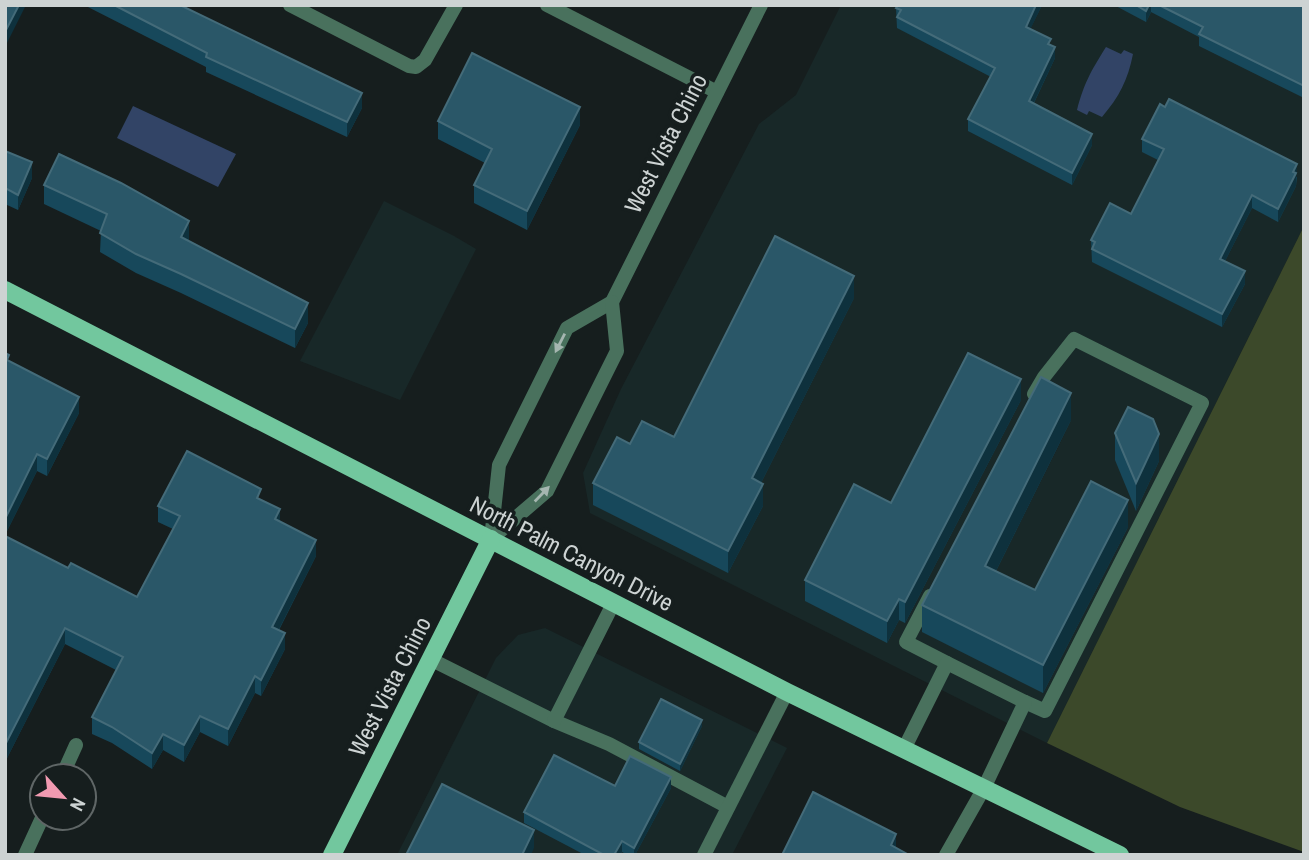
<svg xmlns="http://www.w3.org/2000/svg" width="1309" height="860" viewBox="0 0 1309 860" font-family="'Archivo Narrow',sans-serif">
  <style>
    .built { fill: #182828 }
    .green { fill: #3c492a }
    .water { fill: #324466 }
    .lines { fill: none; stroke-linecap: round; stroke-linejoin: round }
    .service { stroke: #49715d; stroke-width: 14 }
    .minor { stroke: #49715d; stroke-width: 14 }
    .primary { stroke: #72c79e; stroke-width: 18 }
    .wall { fill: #17485b }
    .shaded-wall { fill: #0e313d }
    .building { fill: #2a5768; stroke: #446b79; stroke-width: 2 }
    .oneway { fill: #a5b6b0 }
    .labels { text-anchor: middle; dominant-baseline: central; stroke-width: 7; stroke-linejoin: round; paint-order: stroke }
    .street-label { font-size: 24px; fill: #cdd3d3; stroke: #161e1e }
  </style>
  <rect width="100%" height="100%" fill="#161e1e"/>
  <g class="built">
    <path d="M841 5H1304V226L1047 743 590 513 583 473 621 389 759 124 796 95Z"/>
    <path d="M384 201 454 236 476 249 400 400 300 361Z"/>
    <path d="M545 628 787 748 732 855H397L496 658 518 635Z"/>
  </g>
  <path class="green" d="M1304 226V852L1180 807 1047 743Z"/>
  <g class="water">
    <path d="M1106 47 1121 54 1124 50 1133 54C1128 80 1119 97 1102 117L1089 111 1087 115 1077 110C1084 83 1091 71 1106 47Z"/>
    <path d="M133 106 236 154 218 187 117 138Z"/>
  </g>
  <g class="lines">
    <g class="service">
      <path d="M290 5 409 66 416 67 425 60 456 5"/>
      <path d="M930 596 906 642 947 663"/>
      <path d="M430 659 554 721 609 744 728 807"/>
      <path d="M1025 702 1045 711 1202 403 1074 339 1044 377 1034 394"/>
      <path d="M554 721 614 602"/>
      <path d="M904 749 947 663 1025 702 984 788 946 855"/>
      <path d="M62 776 76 745"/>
      <path d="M25 855 42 818"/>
      <path d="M704 855 787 692"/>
    </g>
    <g class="minor">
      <path d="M547 5 717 92"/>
      <path d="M491 539 499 465 567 328 612 302 761 5"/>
      <path d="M491 539 547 491 617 351 612 302"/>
    </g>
    <g class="primary">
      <path d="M5 290 787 692 1120 855"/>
      <path d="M332 855 491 539"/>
    </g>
  </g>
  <g class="wall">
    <path d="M84 5H180L220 25 362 108 347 137 206 72V67Z"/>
    <path d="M898 5H1042L1030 29 1051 45 1055 58 1034 103 1092 145 1072 185 968 131V119L991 77 897 28 896 8Z"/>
    <path d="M1114 5H1304V98L1199 46V37L1151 12 1146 22Z"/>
    <path d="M438 121 580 125 527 230 474 203V185L485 163 438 139Z"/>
    <path d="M1142 139 1297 177 1296 186 1278 222 1252 208 1225 261 1245 284 1222 327 1092 262 1091 240 1131 214 1158 160 1142 152Z"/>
    <path d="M5 151 32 178 18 210 5 204Z"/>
    <path d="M44 185 189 240 188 241 308 323 295 348 181 293 136 273 100 252 101 231 44 204Z"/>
    <path d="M854 298 761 483 763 506 728 573 593 505V483L630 444 674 437Z"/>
    <path d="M9 362 79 413 47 476 37 471 5 535Z"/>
    <path d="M1021 400 905 623 899 620 887 643 805 601V580L891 503Z"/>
    <path d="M1071 420 996 571 1035 590 1128 527 1043 693 922 632V605Z"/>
    <path d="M1115 433 1159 461 1136 511 1115 460Z"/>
    <path d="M261 499 280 522 316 556 279 630 285 649 261 696 255 693 228 746 200 732 184 762 163 750 152 769 112 743 92 734V717L116 670 65 644 5 762 68 568 137 597 173 529 158 522V506Z"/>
    <path d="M702 726 680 771 639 749V742Z"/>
    <path d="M615 786 671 788 635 855H628L622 852 620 855H585L524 823V812Z"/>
  </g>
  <g class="shaded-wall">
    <path d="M19 5H26L5 47V32Z"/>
    <path d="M1036 5H1042L1026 38V27Z"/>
    <path d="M1149 5H1151V12L1146 22V11Z"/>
    <path d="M1055 47V58L1029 113V101Z"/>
    <path d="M362 93V108L347 137V122Z"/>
    <path d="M580 107V125L527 230V211Z"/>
    <path d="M1092 134V145L1072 185V173Z"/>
    <path d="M32 162V178L18 210V195Z"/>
    <path d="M1297 164 1296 186 1278 222V209Z"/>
    <path d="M1252 195V208L1220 271V259Z"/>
    <path d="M189 221V240L181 256V237Z"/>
    <path d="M1245 271V284L1222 327V314Z"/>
    <path d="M854 276V298L752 501V478Z"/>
    <path d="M308 303V323L295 348V329Z"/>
    <path d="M1021 379V400L905 623V602Z"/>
    <path d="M1071 393V420L985 593V566Z"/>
    <path d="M79 397V413L47 476V459Z"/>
    <path d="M1159 434V461L1136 511V483Z"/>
    <path d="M37 454V471L5 535V519Z"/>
    <path d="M763 484V506L728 573V551Z"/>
    <path d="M1128 500V527L1043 693V665Z"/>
    <path d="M280 509V525L275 519Z"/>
    <path d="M316 540V556L272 643V627Z"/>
    <path d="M899 599V620L887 643V621Z"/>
    <path d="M65 628V644L5 762V745Z"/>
    <path d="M285 633V649L261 696V680Z"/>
    <path d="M255 676V693L228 746V729Z"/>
    <path d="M200 716V732L184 762V745Z"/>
    <path d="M702 720V726L680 771V764Z"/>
    <path d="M163 734V750L152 769V753Z"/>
    <path d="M671 777V788L635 855H634V848Z"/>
    <path d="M534 830V848L531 855H522Z"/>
    <path d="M896 834V855L891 845Z"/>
    <path d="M622 841V852L620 855H614Z"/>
  </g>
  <g class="building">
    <path d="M5 5H19L5 32Z"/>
    <path d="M114 5H180L362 93 347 122 206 57 207 53Z"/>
    <path d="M898 5H1036L1026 27 1051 39 1048 44 1055 47 1029 101 1092 134 1072 173 968 119 995 68 897 17 901 10 896 8Z"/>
    <path d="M1136 5H1149L1146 11Z"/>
    <path d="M1159 5H1304V86L1199 34 1203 27Z"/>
    <path d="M472 53 580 107 527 211 474 185 492 149 438 121Z"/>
    <path d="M1169 99 1297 164 1293 172 1296 173 1278 209 1252 195 1220 259 1245 271 1222 314 1092 249 1095 242 1091 240 1110 203 1131 214 1164 149 1142 139 1160 104 1165 107Z"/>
    <path d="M5 151 32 162 18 195 5 188Z"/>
    <path d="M59 154 121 183 189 221 181 237 308 303 295 329 181 274 136 254 100 233 107 214 44 185Z"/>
    <path d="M775 236 854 276 752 478 763 484 728 551 593 483 617 437 630 444 642 421 674 437Z"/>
    <path d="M5 353 9 355 7 360 79 397 47 459 37 454 5 519Z"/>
    <path d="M968 353 1021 379 905 602 899 599 887 621 805 580 854 484 891 503Z"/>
    <path d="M1041 377 1071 393 985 566 1035 590 1091 481 1128 500 1043 665 922 605Z"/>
    <path d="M1128 407 1153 419 1159 434 1136 483 1115 433Z"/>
    <path d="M187 451 261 489 257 498 280 509 275 519 316 540 272 627 285 633 261 680 255 676 228 729 200 716 184 745 163 734 152 753 112 727 92 717 123 657 65 628 5 745V536L68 568 71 563 137 597 180 516 158 506Z"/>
    <path d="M661 699 702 720 680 764 639 742Z"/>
    <path d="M554 755 615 786 630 756 671 777 634 848 622 841 614 855H604L524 812Z"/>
    <path d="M442 784 534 830 522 855H406Z"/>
    <path d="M813 792 896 834 891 845 909 855H782Z"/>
  </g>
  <defs><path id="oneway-solid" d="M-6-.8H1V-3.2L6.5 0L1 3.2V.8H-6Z" transform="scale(1.75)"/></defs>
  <g class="oneway">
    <use href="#oneway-solid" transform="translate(560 343) rotate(117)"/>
    <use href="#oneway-solid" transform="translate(542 494) rotate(-46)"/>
  </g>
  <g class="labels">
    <g class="street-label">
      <text transform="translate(665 143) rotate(-63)">West Vista Chino</text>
      <text transform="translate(572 553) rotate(27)">North Palm Canyon Drive</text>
      <text transform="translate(389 686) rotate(-63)">West Vista Chino</text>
    </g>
  </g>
  <rect width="1309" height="860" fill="none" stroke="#cdd3d3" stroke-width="14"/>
  <g transform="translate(63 797) rotate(117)"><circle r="33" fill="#161e1e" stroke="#5f6666" stroke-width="2"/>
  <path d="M0-5L12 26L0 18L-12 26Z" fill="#f19ab1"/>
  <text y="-10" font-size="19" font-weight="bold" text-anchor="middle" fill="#cdd3d3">N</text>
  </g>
</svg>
